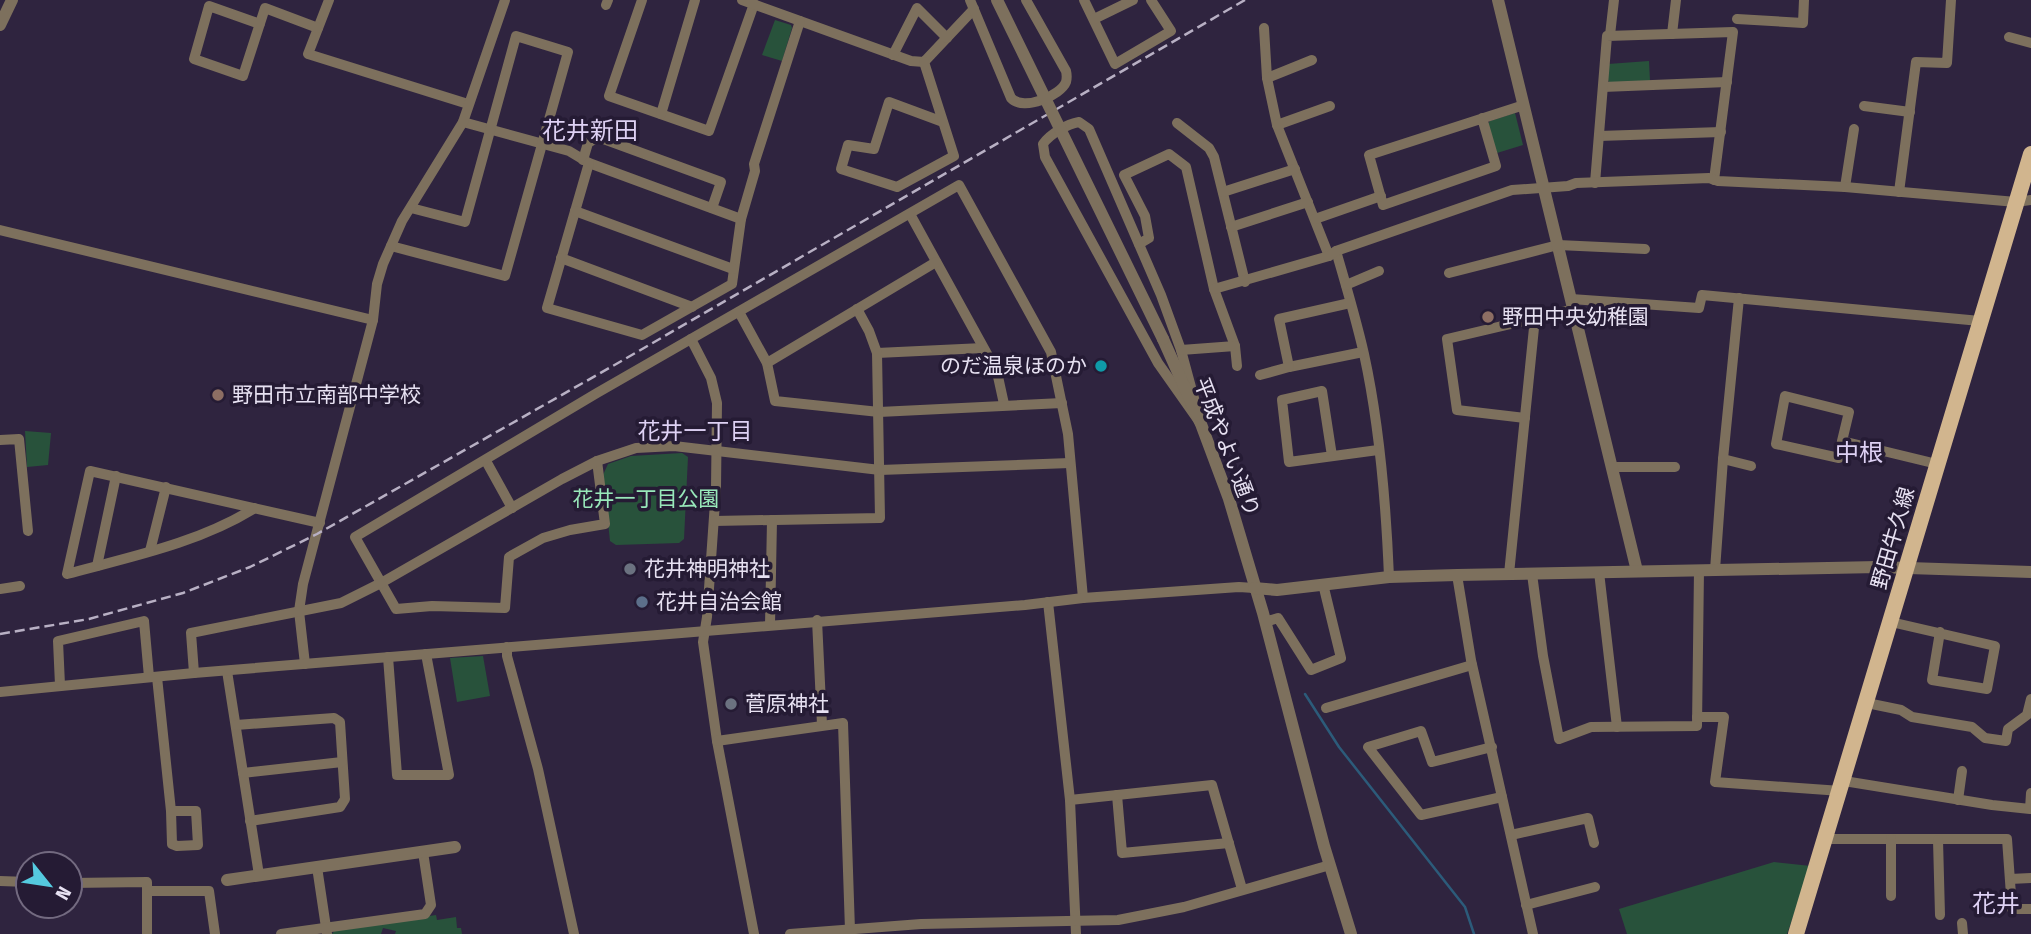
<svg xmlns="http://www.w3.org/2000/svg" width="2031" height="934" viewBox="0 0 2031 934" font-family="'Fira Sans Condensed','Noto Sans JP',sans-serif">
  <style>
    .green { fill: #28523b }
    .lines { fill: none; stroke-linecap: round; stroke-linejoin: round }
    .stream { stroke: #2c5b7a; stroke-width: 2.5 }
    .minor { stroke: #7d705d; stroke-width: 10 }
    .tertiary { stroke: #7d705d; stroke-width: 12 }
    .primary { stroke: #d1b58e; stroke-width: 16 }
    .rail { stroke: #b8b0c4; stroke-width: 2.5; stroke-dasharray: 10 5; stroke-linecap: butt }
    .tertiary-bridge { stroke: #7d705d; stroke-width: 12 }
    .education-dot { fill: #8d6e63; stroke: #251b34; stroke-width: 2.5 }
    .culture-dot { fill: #0f9aa8; stroke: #251b34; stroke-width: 2.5 }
    .worship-dot { fill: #6b7280; stroke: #251b34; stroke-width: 2.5 }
    .service-dot { fill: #5c6f8a; stroke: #251b34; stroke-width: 2.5 }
    .labels { text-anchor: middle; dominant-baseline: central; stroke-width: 7; stroke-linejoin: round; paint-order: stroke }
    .poi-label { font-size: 21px; fill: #e7e1f2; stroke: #251b34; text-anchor: start }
    .street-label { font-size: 21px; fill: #e7e1f2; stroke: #251b34 }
    .park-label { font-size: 21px; fill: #98e8ba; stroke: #251b34 }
    .neighbourhood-label { font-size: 23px; fill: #ded1f4; stroke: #251b34 }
    .quarter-label { font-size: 24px; fill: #ded1f4; stroke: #251b34 }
  </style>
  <rect width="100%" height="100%" fill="#2f243f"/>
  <g class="green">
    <path d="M775 20 791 25 792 28 782 61 762 55Z"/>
    <path d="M1649 61 1650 81 1610 83 1607 79 1608 64Z"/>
    <path d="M1515 113 1523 145 1497 153 1487 125 1490 121Z"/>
    <path d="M25 431 51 433 48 465 27 467Z"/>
    <path d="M682 453 688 457 684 539 679 543 616 545 610 541 603 475 608 464 631 456Z"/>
    <path d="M483 656 490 696 457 702 450 658Z"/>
    <path d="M1774 862 1811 866 1787 934H1627L1619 909Z"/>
    <path d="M436 915 437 920 456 917 457 928H461L462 934H395L396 931 383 928 381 934H332L335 930Z"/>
  </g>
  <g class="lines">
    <path class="stream" d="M1305 694 1339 747 1465 907 1474 934"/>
    <g class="minor">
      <path d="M329 0 308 54 468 104"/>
      <path d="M642 0 609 96 709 131 754 4"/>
      <path d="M742 0 911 61 924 62 974 9"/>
      <path d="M970 0 1011 98C1024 112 1061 95 1066 82 1067 78 1067 75 1066 71L1026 0"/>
      <path d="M1084 0 1115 64 1171 31 1151 0"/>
      <path d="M606 5 608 0"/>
      <path d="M1094 19 1133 0"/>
      <path d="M1737 19 1803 23 1804 0"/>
      <path d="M260 24 209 6 194 59 243 76 265 8 318 28"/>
      <path d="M1264 28 1267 78 1277 125 1329 256"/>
      <path d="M1672 34 1676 0"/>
      <path d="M1610 35 1614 0"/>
      <path d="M2009 37 2031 43"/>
      <path d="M893 55 917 8 947 38"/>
      <path d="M924 62 954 156 897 187 841 169 848 145 874 149 889 102 943 122"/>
      <path d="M1267 78 1312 60"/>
      <path d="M1603 87 1727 82"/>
      <path d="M1864 106 1910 112"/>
      <path d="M661 114 695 0"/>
      <path d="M1482 118 1496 166 1383 205 1369 155 1524 105"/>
      <path d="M463 122 569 151 589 163 741 219"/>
      <path d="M1079 122 1089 129 1161 295 1181 350 1201 424 1158 363 1045 157 1043 144C1050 134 1067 124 1079 122Z"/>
      <path d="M1177 123 1209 148 1214 157 1245 282"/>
      <path d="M1277 125 1330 106"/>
      <path d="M1599 136 1721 132"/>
      <path d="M583 160 588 143 598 137 721 182 712 208"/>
      <path d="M589 163 547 308 642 335 732 284 741 219 755 171 754 164 800 21"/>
      <path d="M1595 183 1607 36 1733 32 1714 180"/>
      <path d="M1845 187 1854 129"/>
      <path d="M1223 192 1295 169"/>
      <path d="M1899 192 1916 62 1947 63 1951 0"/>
      <path d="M575 211 733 269"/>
      <path d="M910 214 997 372 1004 404"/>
      <path d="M1315 219 1381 196"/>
      <path d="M1231 227 1308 202"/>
      <path d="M0 230 373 320"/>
      <path d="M1139 244 1149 238 1145 216 1124 175 1169 154 1186 167 1214 289 1235 346 1237 366"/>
      <path d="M391 246 505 276 568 52 516 36 465 222 411 208"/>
      <path d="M1336 251C1346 285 1356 319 1364 354 1380 427 1386 503 1389 577"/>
      <path d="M561 258 692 307"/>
      <path d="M1449 273 1558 245 1645 249"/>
      <path d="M1346 285 1379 271"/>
      <path d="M1214 289 1329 256 1336 251 1512 190 1568 186 1576 183 1709 178 1718 181 1845 187 2016 202 2031 200"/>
      <path d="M1571 299 1699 308 1702 295 1980 321"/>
      <path d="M1350 303 1279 319 1289 367 1363 352"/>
      <path d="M739 312 767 363 775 401 879 412 1062 403"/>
      <path d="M691 339 711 378 717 403 716 488 707 617 703 642 717 741 754 934"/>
      <path d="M1181 350 1235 346"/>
      <path d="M877 353 983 348"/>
      <path d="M767 363 936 262"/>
      <path d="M1260 375 1289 367"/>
      <path d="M1525 418 1457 410 1447 339 1574 309"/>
      <path d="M0 440 19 439 28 531"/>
      <path d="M1842 441 1849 412 1785 396 1776 444 1839 458 1842 441 1937 464"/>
      <path d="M1332 456 1322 391 1282 400 1289 462 1378 450"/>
      <path d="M1723 459 1751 466"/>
      <path d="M486 461 512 508"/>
      <path d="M597 461 605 524 570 530 543 538 509 557 505 608 432 606 396 609 355 537 597 393 959 185 1051 352 1068 434 1083 598"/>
      <path d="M1612 467H1675"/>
      <path d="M255 508C199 543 130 557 67 574L90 471 320 523"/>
      <path d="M714 521 880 518 877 353 869 331 857 309"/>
      <path d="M150 551 166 487"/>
      <path d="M97 566 116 476"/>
      <path d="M1715 570 1723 459 1739 298"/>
      <path d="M1599 572 1617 727"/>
      <path d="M1509 574 1535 318"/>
      <path d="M1532 574 1543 656 1559 739 1591 727 1697 726 1699 570"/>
      <path d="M1457 575 1471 660 1533 934"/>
      <path d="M0 589 20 586"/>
      <path d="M1048 602 1070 800 1076 934"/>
      <path d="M817 620 822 725"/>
      <path d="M1265 622 1278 618 1311 670 1341 658 1323 584"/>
      <path d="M1891 622 1995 646 1987 689 1932 680 1940 632"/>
      <path d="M770 625 772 520"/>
      <path d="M507 647V656L538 769 574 934"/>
      <path d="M388 657 397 775H449L426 654"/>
      <path d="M305 664 299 611 303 584 373 320 377 284 383 264 402 221 463 122 505 0"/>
      <path d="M227 671 259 875"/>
      <path d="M194 673 191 633 341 603 381 583 562 479 597 461 636 448 674 446 880 470 1070 463"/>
      <path d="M157 677 171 811 172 844 177 846 198 845 196 811H171"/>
      <path d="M60 685 58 641 144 621 149 677"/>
      <path d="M0 692 194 673 1025 605 1083 598 1239 587 1254 588"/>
      <path d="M1867 703 1901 710 1912 717 1972 727 1985 738 2006 741 2008 729 2027 715 2031 699"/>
      <path d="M1326 708 1472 665"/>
      <path d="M1697 717H1724L1715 782 1841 791"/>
      <path d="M236 725 334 718 340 722 345 799 340 807 250 821"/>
      <path d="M717 741 843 723 850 930"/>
      <path d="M1492 747 1432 762 1421 731 1368 747 1421 815 1502 797"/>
      <path d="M243 773 342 762"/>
      <path d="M1844 781 1992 805 2030 809 2031 793"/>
      <path d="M1117 795 1122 853 1229 843"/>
      <path d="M1070 800 1212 785 1242 889"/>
      <path d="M1958 800 1962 771"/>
      <path d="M1511 835 1588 818 1594 843"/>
      <path d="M1826 839H2007L2012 909H2031"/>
      <path d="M1891 839V896"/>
      <path d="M1938 840 1940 915"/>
      <path d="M317 867 327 934"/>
      <path d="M2010 879 2031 878"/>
      <path d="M0 881 28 882"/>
      <path d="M70 883 147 882V891"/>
      <path d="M1526 905 1595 887"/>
      <path d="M1962 923 1963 934"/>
      <path d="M147 934V891H209L215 934"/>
      <path d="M281 934 425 914 431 905 423 852"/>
      <path d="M790 934 921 924 1118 920 1184 907 1330 865"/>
    </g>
    <g class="tertiary">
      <path d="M1498 0 1637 571"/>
      <path d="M0 25 12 0"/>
      <path d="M1163 339 1201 424 1229 499 1263 613 1324 846 1351 934"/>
      <path d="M1254 588 1277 590 1389 577 1457 575 1878 567 2031 572"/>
      <path d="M227 880 455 847"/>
    </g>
    <path class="primary" d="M1796 934 2031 154"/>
    <path class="rail" d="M0 634 89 619 183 593 250 567 317 534 618 363 1245 0"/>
    <path class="tertiary-bridge" d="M997 0 1163 339"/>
  </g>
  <g class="education-dot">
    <circle cx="1488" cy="317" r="7"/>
    <circle cx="218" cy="395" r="7"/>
  </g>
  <circle class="culture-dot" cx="1101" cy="366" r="7"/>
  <g class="worship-dot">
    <circle cx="630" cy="569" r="7"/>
    <circle cx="731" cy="704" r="7"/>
  </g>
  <circle class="service-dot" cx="642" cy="602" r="7"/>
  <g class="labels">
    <g class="poi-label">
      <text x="1502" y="317">野田中央幼稚園</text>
      <text x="1087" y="366" text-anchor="end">のだ温泉ほのか</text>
      <text x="232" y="395">野田市立南部中学校</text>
      <text x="644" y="569">花井神明神社</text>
      <text x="656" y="602">花井自治会館</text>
      <text x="745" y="704">菅原神社</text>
    </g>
    <g class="street-label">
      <text transform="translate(1227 447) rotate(69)">平成やよい通り</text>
      <text transform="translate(1893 538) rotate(-74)">野田牛久線</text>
    </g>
    <g class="park-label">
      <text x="646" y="499">花井一丁目公園</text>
    </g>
    <g class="neighbourhood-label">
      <text x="695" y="431">花井一丁目</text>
    </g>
    <g class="quarter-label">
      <text x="590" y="131">花井新田</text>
      <text x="1859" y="453">中根</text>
      <text x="1996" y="904">花井</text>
    </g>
  </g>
  <g transform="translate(49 885) rotate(120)"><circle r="33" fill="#251b34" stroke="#736a80" stroke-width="2"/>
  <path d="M0-5L12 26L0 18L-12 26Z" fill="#55cadf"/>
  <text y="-10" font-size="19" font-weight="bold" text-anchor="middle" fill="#e7e1f2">N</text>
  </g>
</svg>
